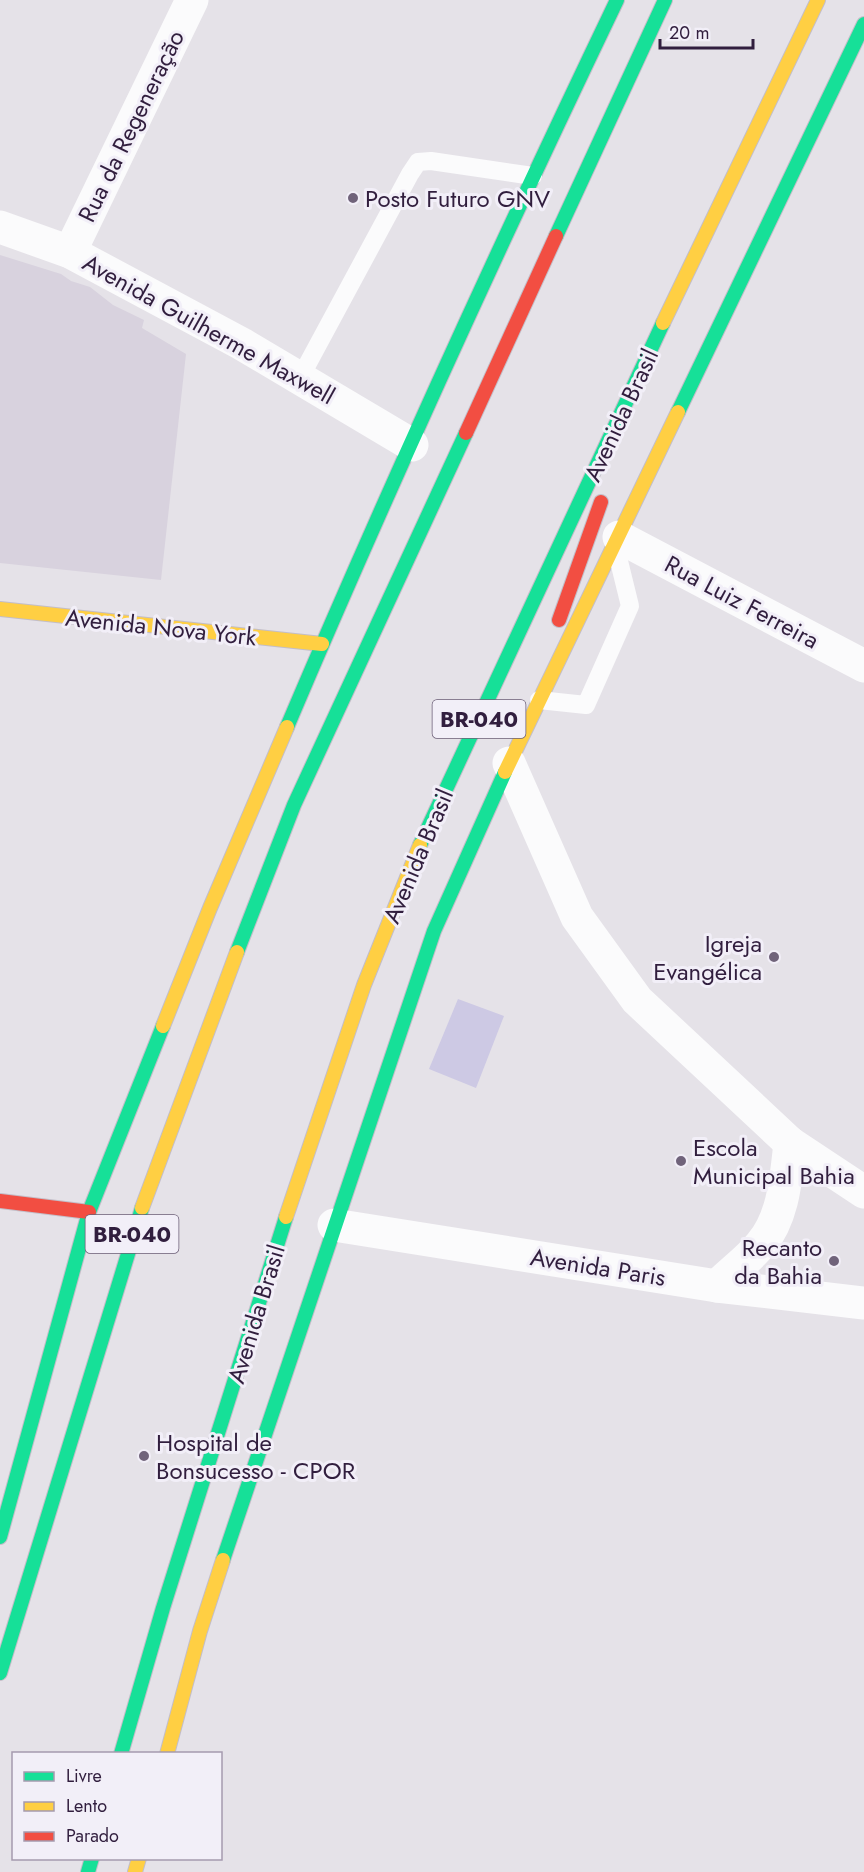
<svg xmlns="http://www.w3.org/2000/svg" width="864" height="1872" viewBox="0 0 864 1872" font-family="Jost,sans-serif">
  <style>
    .built { fill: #d8d2de }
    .green { fill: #cdc9e4 }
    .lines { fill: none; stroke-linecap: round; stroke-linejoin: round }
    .fast-casing { stroke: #c3bec8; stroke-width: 16 }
    .slow-casing { stroke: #c3bec8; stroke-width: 16 }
    .jam-casing { stroke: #c3bec8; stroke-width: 16 }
    .lane { stroke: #fbfbfc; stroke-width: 18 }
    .street { stroke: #fbfbfc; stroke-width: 33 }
    .fast { stroke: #16e098; stroke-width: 14 }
    .slow { stroke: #ffcf43; stroke-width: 14 }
    .jam { stroke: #f24e42; stroke-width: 14 }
    .poi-dot { fill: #70637a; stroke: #f2eff8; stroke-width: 2 }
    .labels { text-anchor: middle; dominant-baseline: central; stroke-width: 6; stroke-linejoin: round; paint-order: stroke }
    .shield { fill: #f2eff8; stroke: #6b5d76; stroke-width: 1.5 }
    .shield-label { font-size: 22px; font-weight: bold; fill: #311e3e }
    .street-label { font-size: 24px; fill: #311e3e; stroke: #f2eff8 }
    .poi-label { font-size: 24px; fill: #311e3e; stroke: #f2eff8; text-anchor: start }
  </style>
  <rect width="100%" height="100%" fill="#e5e2e8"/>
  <path class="built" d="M0 255 61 274 71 281 90 287 113 305 144 320 142 328 186 354 161 580 0 563Z"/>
  <path class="green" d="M458 999 504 1016 476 1088 429 1069Z"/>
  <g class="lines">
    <defs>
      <g id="fast">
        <path d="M556 236 665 0"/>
        <path d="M678 412 864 24"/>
        <path d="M287 727C391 482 502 240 617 0"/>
        <path d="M420 845 663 323"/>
        <path d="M237 952 294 805 466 433"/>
        <path d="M0 1537 89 1212 163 1026"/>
        <path d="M223 1560 434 931 505 772"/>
        <path d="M0 1673 142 1208"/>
        <path d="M121 1754 163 1608 286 1217"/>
        <path d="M88 1872 92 1858"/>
      </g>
      <g id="slow">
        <path d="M663 323 818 0"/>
        <path d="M0 609 322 644"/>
        <path d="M505 772 678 412"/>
        <path d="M163 1026 210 908 287 727"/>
        <path d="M142 1208 237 952"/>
        <path d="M286 1217 364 985 420 845"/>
        <path d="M167 1754 200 1631 223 1560"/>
        <path d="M135 1872 139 1858"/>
      </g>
      <g id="jam">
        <path d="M466 433 556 236"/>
        <path d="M559 620 601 502"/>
        <path d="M0 1201 89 1212"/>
      </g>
    </defs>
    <use href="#fast" class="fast-casing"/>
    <use href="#slow" class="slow-casing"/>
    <use href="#jam" class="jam-casing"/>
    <g class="lane">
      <path d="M300 378 410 174 418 162 431 161 533 176"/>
      <path d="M539 700 586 705 630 606 616 549"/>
    </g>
    <g class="street">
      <path d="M0 227 70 252 242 344 412 445"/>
      <path d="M70 252 192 0"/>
      <path d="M619 537 864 666"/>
      <path d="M509 763 577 917 637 1000 790 1143 864 1192"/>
      <path d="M334 1225 717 1286 864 1303"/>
      <path d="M717 1286C731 1272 749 1259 761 1244 784 1217 786 1177 790 1143"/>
    </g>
    <use href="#fast" class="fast"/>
    <use href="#slow" class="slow"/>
    <use href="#jam" class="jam"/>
  </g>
  <g class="poi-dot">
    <circle cx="353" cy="198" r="6"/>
    <circle cx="774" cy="957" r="6"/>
    <circle cx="681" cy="1161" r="6"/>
    <circle cx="834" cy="1261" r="6"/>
    <circle cx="144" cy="1456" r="6"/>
  </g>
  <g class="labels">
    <g class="shield">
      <rect x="432.5" y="700" width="93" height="38" rx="4.5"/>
      <rect x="85.5" y="1215" width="93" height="38" rx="4.5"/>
    </g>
    <g class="shield-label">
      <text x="479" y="719">BR-040</text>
      <text x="132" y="1234">BR-040</text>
    </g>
    <g class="street-label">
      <text transform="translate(131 126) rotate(-64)">Rua da Regeneração</text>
      <text transform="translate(209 329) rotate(29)">Avenida Guilherme Maxwell</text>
      <text transform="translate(621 415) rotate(-65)">Avenida Brasil</text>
      <text transform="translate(742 602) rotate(28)">Rua Luiz Ferreira</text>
      <text transform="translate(161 627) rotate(6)">Avenida Nova York</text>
      <text transform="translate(418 856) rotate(-67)">Avenida Brasil</text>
      <text transform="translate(598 1267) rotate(9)">Avenida Paris</text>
      <text transform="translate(256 1314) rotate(-73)">Avenida Brasil</text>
    </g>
    <g class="poi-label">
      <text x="365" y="198">Posto Futuro GNV</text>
      <text x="762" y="943" text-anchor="end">Igreja<tspan x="762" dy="28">Evangélica</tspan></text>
      <text x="693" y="1147">Escola<tspan x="693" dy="28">Municipal Bahia</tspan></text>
      <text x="822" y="1247" text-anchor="end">Recanto<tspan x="822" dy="28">da Bahia</tspan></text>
      <text x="156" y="1442">Hospital de<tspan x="156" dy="28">Bonsucesso - CPOR</tspan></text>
    </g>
  </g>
  <rect x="12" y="1752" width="210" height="108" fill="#f2eff8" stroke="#a59bae" stroke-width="1.5"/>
  <rect x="24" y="1772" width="30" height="9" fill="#16e098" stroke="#a59bae" stroke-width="1.5"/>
  <text x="66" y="1782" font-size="18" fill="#311e3e">Livre</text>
  <rect x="24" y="1802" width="30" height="9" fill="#ffcf43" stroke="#a59bae" stroke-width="1.5"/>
  <text x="66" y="1812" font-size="18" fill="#311e3e">Lento</text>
  <rect x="24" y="1832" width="30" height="9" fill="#f24e42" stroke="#a59bae" stroke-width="1.5"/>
  <text x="66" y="1842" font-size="18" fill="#311e3e">Parado</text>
  <path d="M660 39v9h93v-9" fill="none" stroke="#311e3e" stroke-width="3"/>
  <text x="669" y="39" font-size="18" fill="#311e3e" stroke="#f2eff8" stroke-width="4.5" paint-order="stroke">20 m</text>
</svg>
